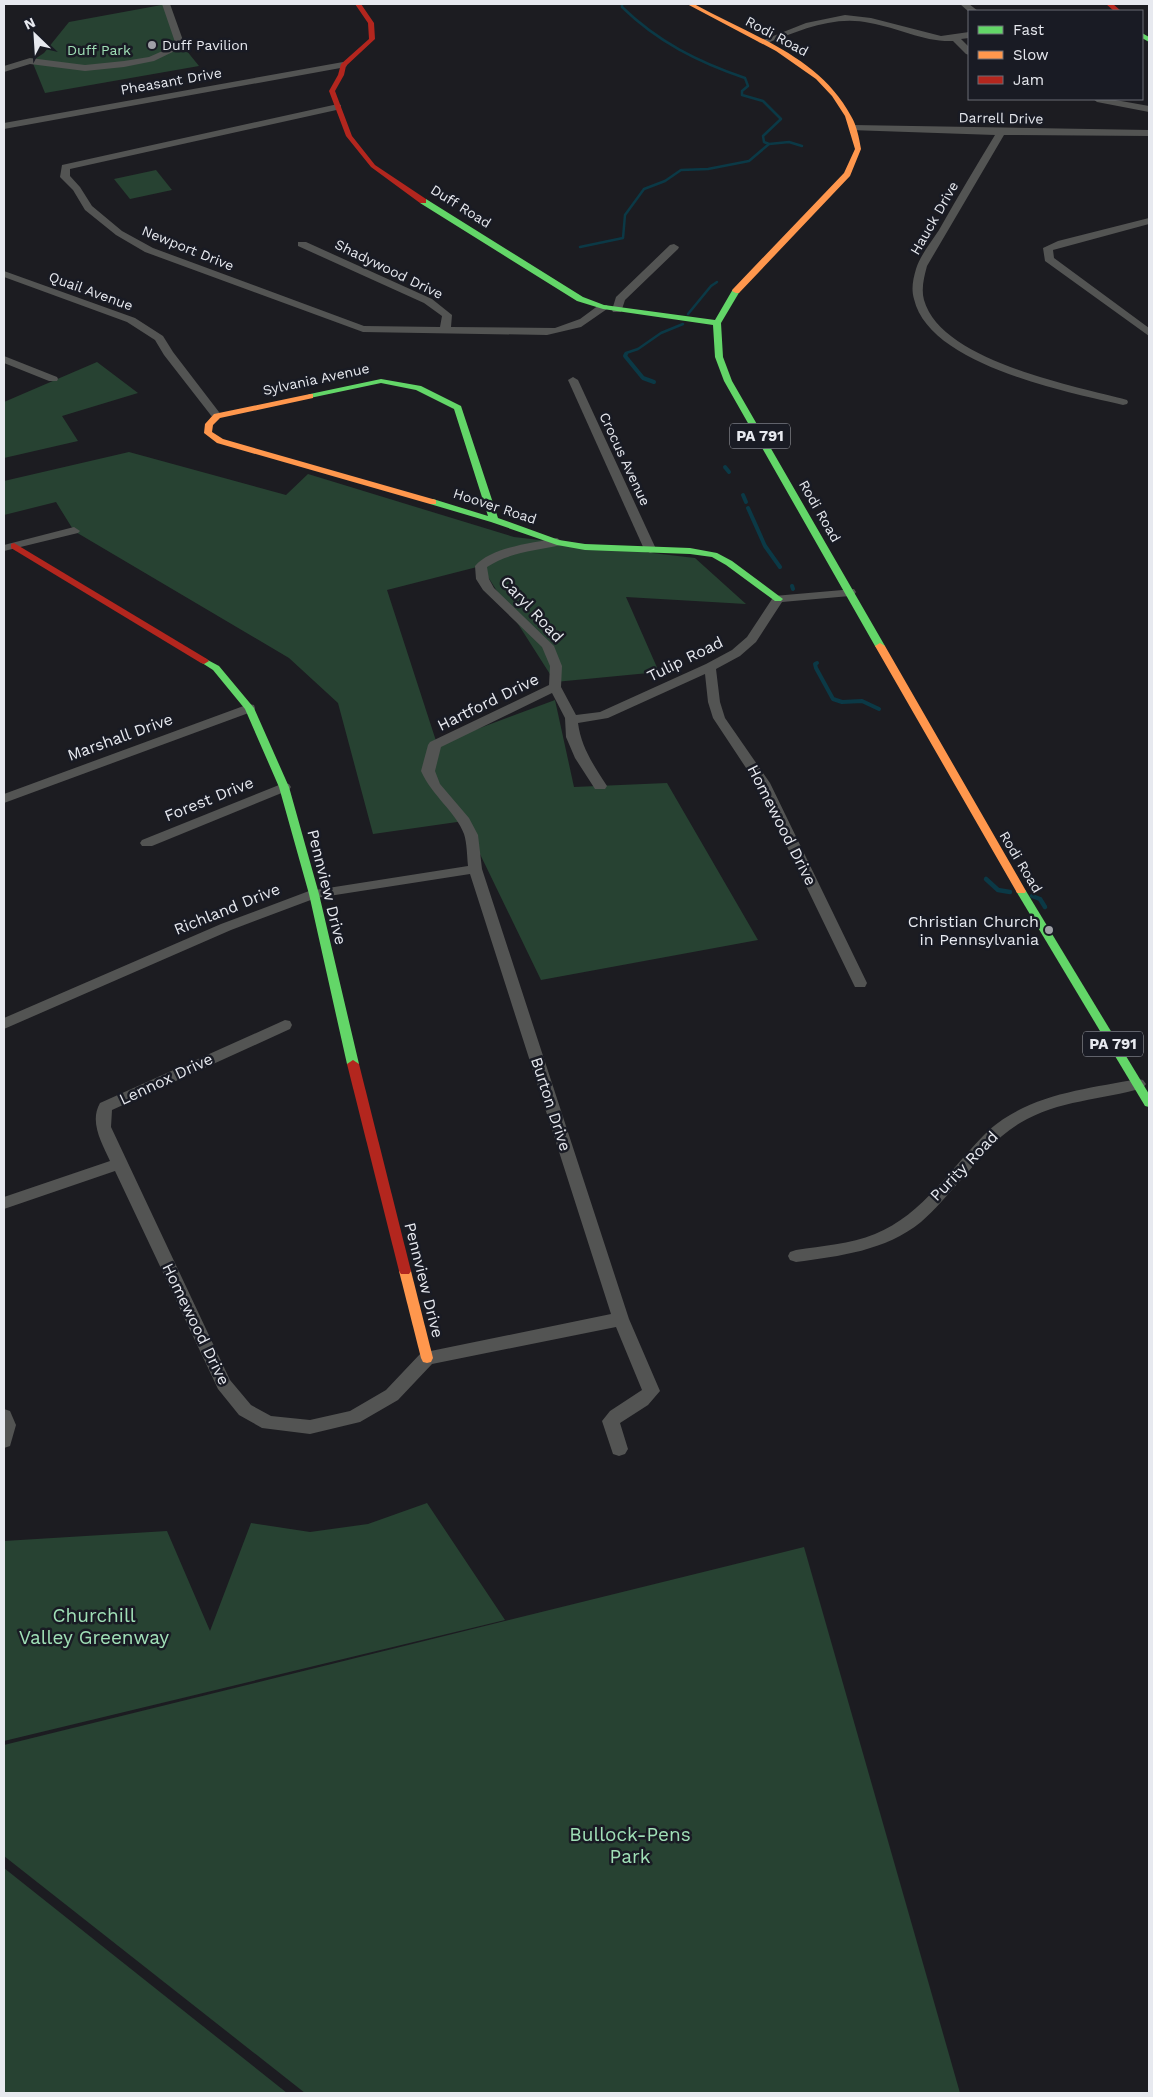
<svg xmlns="http://www.w3.org/2000/svg" width="1153" height="2097" viewBox="0 0 1153 2097" font-family="'Work Sans',sans-serif">
  <style>
    .green { fill: #274232 }
    .lines { fill: none; stroke-linecap: round; stroke-linejoin: round }
    .stream-far2 { stroke: #0b3946; stroke-width: 2.5 }
    .stream-far1 { stroke: #0b3946; stroke-width: 4 }
    .stream { stroke: #0b3946; stroke-width: 4.5 }
    .street { fill: #535453; fill-rule: evenodd }
    .fast { fill: #63d668; fill-rule: evenodd }
    .slow { fill: #ff974d; fill-rule: evenodd }
    .jam { fill: #b3261e; fill-rule: evenodd }
    .poi-dot { fill: #a0a1a7; stroke: #191b24; stroke-width: 2 }
    .labels { text-anchor: middle; dominant-baseline: central; stroke-width: 5; stroke-linejoin: round; paint-order: stroke }
    .far-street-label { font-size: 14px; fill: #e7e9ef; stroke: #191b24 }
    .far-poi-label { font-size: 14px; fill: #e7e9ef; stroke: #191b24; text-anchor: start }
    .far-park-label { font-size: 14px; fill: #a0e0b7; stroke: #191b24 }
    .shield { fill: #191b24; stroke: #a9abb2; stroke-width: 1 }
    .shield-label { font-size: 15px; font-weight: bold; fill: #e7e9ef }
    .street-label { font-size: 16px; fill: #e7e9ef; stroke: #191b24 }
    .poi-label { font-size: 16px; fill: #e7e9ef; stroke: #191b24; text-anchor: end }
    .near-park-label { font-size: 19px; fill: #a0e0b7; stroke: #191b24 }
  </style>
  <rect width="100%" height="100%" fill="#1c1c21"/>
  <g class="green">
    <path d="M167 4 182 45 199 66 45 93 32 61 44 53 69 22Z"/>
    <path d="M156 170 172 190 130 199 114 179Z"/>
    <path d="M97 362 138 393 62 416 78 441 4 458V402Z"/>
    <path d="M129 452 286 495 308 474 514 537 695 558 746 604 626 597 659 672 555 682 481 566 387 590 437 744 555 700 574 787 667 783 758 940 541 980 464 821 373 834 338 703 289 658 74 531 56 502 4 515V481Z"/>
    <path d="M427 1503 505 1620 4 1741V1541L167 1531 210 1631 251 1523 310 1532 368 1524Z"/>
    <path d="M804 1547 960 2093H305L4 1856V1745Z"/>
    <path d="M4 1868 287 2093H4Z"/>
  </g>
  <g class="lines">
    <g class="stream-far2">
      <path d="M622 4V7C658 42 698 62 745 78L748 86 742 91V95L763 101 781 119 763 136 764 142 769 144 789 142 802 146"/>
      <path d="M580 247 623 238 625 215 644 189 665 181 681 170 708 169 749 161 769 144"/>
      <path d="M688 314 711 286 717 282"/>
      <path d="M625 355 626 353 638 349 661 333 683 324"/>
    </g>
    <g class="stream-far1">
      <path d="M626 354 625 356 643 378 654 382"/>
      <path d="M725 467 729 472"/>
      <path d="M743 495 746 502"/>
      <path d="M748 508 765 546 780 567"/>
      <path d="M792 586 793 589"/>
      <path d="M817 663 815 664 816 668 833 699 842 702 862 701 879 709"/>
    </g>
    <g class="stream">
      <path d="M986 879 998 890 1010 892"/>
      <path d="M1032 896 1040 899 1045 907"/>
    </g>
    <g class="street">
      <path d="M162 4H170L185 46 154 61 124 67 85 71 30 64 4 72V66L30 58 85 65 124 61 149 57 176 45Z"/>
      <path d="M960 4H969L978 11 969 12Z"/>
      <path d="M845 15 871 18 941 36 969 32V38L961 39 969 47V55L966 54 953 41C923 42 899 28 870 23 833 15 799 31 765 44L758 42 806 23Z"/>
      <path d="M343 62 347 65 346 67 4 129V123Z"/>
      <path d="M1093 99H1110L1149 106V112L1097 102Z"/>
      <path d="M338 104 341 105V109L70 169V176L80 187 92 206 122 231 153 248 364 326 440 327 442 316 424 303 298 246V242H306L432 299 452 315 451 327 555 328 580 319 599 305H607L608 307 607 309 581 327 547 335 363 332 145 252 116 235 85 210 73 190 60 177 62 165Z"/>
      <path d="M853 125 1149 130V136L1004 135 927 266C924 277 921 289 924 300 941 361 1074 386 1127 400L1128 402 1127 404 1123 405C1067 392 929 365 914 299 911 289 913 279 916 269 920 256 931 242 939 230 957 198 976 166 995 135L850 130V126Z"/>
      <path d="M1149 218V224L1053 250 1054 258 1149 328V336L1045 261 1043 248 1058 241Z"/>
      <path d="M674 244 679 247 678 249 625 300 621 312H613L612 310 616 297 670 245Z"/>
      <path d="M4 271 135 318 163 336 173 352 222 416 217 419 213 418 164 355 155 340 127 322 4 277Z"/>
      <path d="M4 356 57 377 58 379 57 381H49L4 363Z"/>
      <path d="M573 377 578 380 656 549 654 552 650 553 644 549 568 380Z"/>
      <path d="M74 527 80 531 78 533 4 551V545Z"/>
      <path d="M557 538 563 542 561 545C535 551 510 552 487 567L489 579 494 588 554 646 562 666 561 687 576 715 600 712 706 664 732 650 747 637 774 596 854 589 856 592 854 595 850 596 782 602 756 642 740 656 716 669 720 702 725 718 770 783 867 983 865 987H855L853 983 756 783 713 718 708 702 705 674 608 718 578 723C581 747 594 766 607 786L605 789H595L575 758 566 737 565 718 552 693 441 747 435 771 440 784 469 818 478 835 482 869 629 1319 660 1391 648 1405 620 1423 628 1449 625 1454 619 1456 613 1454 602 1421 610 1411 642 1390 616 1327 432 1364 398 1400 360 1422 310 1434 262 1428 239 1415 218 1389 115 1171 4 1209V1197L110 1161C102 1143 89 1122 100 1103L285 1020 290 1021 292 1025 290 1029 112 1110 111 1127 230 1380 251 1405 271 1416 310 1420 350 1411 386 1390 421 1353 611 1314 470 874 316 898 231 930 4 1029V1018L221 924 309 891 468 866C467 856 467 843 464 834 456 812 432 796 421 771L428 745 430 742 549 685 550 666 542 647 483 590 476 579 475 566C491 547 533 543 557 538Z"/>
      <path d="M249 704 254 705 255 708 254 711 4 803V794Z"/>
      <path d="M284 783 289 784 291 787 289 790 152 846H142L140 843 142 840Z"/>
      <path d="M1138 1079 1143 1080 1146 1084 1143 1088C1102 1100 1058 1100 1020 1123 996 1137 978 1161 960 1181 947 1195 935 1210 921 1222 885 1251 840 1256 796 1262L790 1260 788 1256 790 1252 796 1250C822 1246 850 1244 875 1234 923 1215 953 1165 989 1130 1030 1094 1086 1089 1138 1079Z"/>
      <path d="M4 1409 10 1411 16 1425 10 1446 4 1448Z"/>
    </g>
    <g class="fast">
      <path d="M1142 33 1149 37V42L1142 38Z"/>
      <path d="M420 199H426L583 297 604 305 715 320 733 289H739L740 291 721 323 723 357 732 381 885 646 883 648H877L875 646 724 381 715 357 713 325 603 309 577 301 420 203Z"/>
      <path d="M381 379 421 386 461 406 498 518 559 540 585 544 690 548 717 553 732 561 783 599 781 601H775L726 565 712 557 690 554 585 550 557 545 491 522 430 504V500L433 499 488 516 454 409 416 390 381 383 310 398 306 396 310 394Z"/>
      <path d="M204 658 219 666 254 708 289 787 319 894 359 1064 357 1067 353 1068 347 1064 309 894 279 787 245 709 213 670 199 661Z"/>
      <path d="M1021 888 1026 891 1149 1094V1107L1145 1106 1016 891Z"/>
    </g>
    <g class="slow">
      <path d="M687 4H694C750 35 819 56 851 116 857 126 859 138 861 149L850 176 739 293H736L732 291 733 289 844 173 855 149 845 116 832 96 816 79 776 51Z"/>
      <path d="M310 394H313V398L220 418 213 425 212 432 223 439 436 500V504H430L217 443 204 433 205 424 214 414Z"/>
      <path d="M880 643 885 646 1026 891 1025 893H1017L1016 891 875 646Z"/>
      <path d="M405 1266 409 1268 411 1271 433 1358 431 1362 427 1363 423 1362 421 1358 399 1271 401 1268Z"/>
    </g>
    <g class="jam">
      <path d="M355 4H361L374 23 375 39 346 66 344 75 335 91 352 136 375 165 426 199V203H420L371 167 346 136 329 91 338 75 341 64 369 39 368 23Z"/>
      <path d="M1106 4H1113L1121 11H1114Z"/>
      <path d="M14 543 207 659 209 661 204 664 201 663 11 548V544Z"/>
      <path d="M353 1060 359 1064 411 1271 409 1274H401L399 1271 347 1064Z"/>
    </g>
  </g>
  <g class="poi-dot">
    <circle cx="152" cy="45" r="5"/>
    <circle cx="1049" cy="930" r="5"/>
  </g>
  <g class="labels">
    <g class="far-street-label">
      <text transform="translate(777 36) rotate(28)">Rodi Road</text>
      <text transform="translate(171 81) rotate(-10)">Pheasant Drive</text>
      <text transform="translate(1001 118) rotate(1)">Darrell Drive</text>
      <text transform="translate(461 206) rotate(32)">Duff Road</text>
      <text transform="translate(934 218) rotate(-60)">Hauck Drive</text>
      <text transform="translate(188 248) rotate(22)">Newport Drive</text>
      <text transform="translate(389 269) rotate(26)">Shadywood Drive</text>
      <text transform="translate(91 291) rotate(20)">Quail Avenue</text>
      <text transform="translate(316 379) rotate(-12)">Sylvania Avenue</text>
      <text transform="translate(625 459) rotate(65)">Crocus Avenue</text>
      <text transform="translate(495 506) rotate(18)">Hoover Road</text>
      <text transform="translate(820 511) rotate(60)">Rodi Road</text>
      <text transform="translate(1021 862) rotate(59)">Rodi Road</text>
    </g>
    <g class="far-poi-label">
      <text x="162" y="45">Duff Pavilion</text>
    </g>
    <g class="far-park-label">
      <text x="99" y="50">Duff Park</text>
    </g>
    <g class="shield">
      <rect x="730" y="423.5" width="60" height="25" rx="4"/>
      <rect x="1083" y="1031.5" width="60" height="25" rx="4"/>
    </g>
    <g class="shield-label">
      <text x="760" y="436">PA 791</text>
      <text x="1113" y="1044">PA 791</text>
    </g>
    <g class="street-label">
      <text transform="translate(532 609) rotate(47)">Caryl Road</text>
      <text transform="translate(685 659) rotate(-26)">Tulip Road</text>
      <text transform="translate(488 702) rotate(-26)">Hartford Drive</text>
      <text transform="translate(120 737) rotate(-20)">Marshall Drive</text>
      <text transform="translate(209 799) rotate(-22)">Forest Drive</text>
      <text transform="translate(782 825) rotate(63)">Homewood Drive</text>
      <text transform="translate(327 887) rotate(76)">Pennview Drive</text>
      <text transform="translate(227 909) rotate(-22)">Richland Drive</text>
      <text transform="translate(166 1079) rotate(-25)">Lennox Drive</text>
      <text transform="translate(551 1104) rotate(72)">Burton Drive</text>
      <text transform="translate(964 1166) rotate(-46)">Purity Road</text>
      <text transform="translate(424 1280) rotate(76)">Pennview Drive</text>
      <text transform="translate(196 1324) rotate(64)">Homewood Drive</text>
    </g>
    <g class="poi-label">
      <text x="1039" y="921">Christian Church<tspan x="1039" dy="18">in Pennsylvania</tspan></text>
    </g>
    <g class="near-park-label">
      <text x="94" y="1615">Churchill<tspan x="94" dy="22">Valley Greenway</tspan></text>
      <text x="630" y="1834">Bullock-Pens<tspan x="630" dy="22">Park</tspan></text>
    </g>
  </g>
  <rect width="1153" height="2097" fill="none" stroke="#e7e9ef" stroke-width="10"/>
  <rect x="968" y="10" width="175" height="90" fill="#191b24" stroke="#6b6d75"/>
  <rect x="978" y="26" width="25" height="8" fill="#63d668" stroke="#6b6d75"/>
  <text x="1013" y="35" font-size="15" fill="#e7e9ef">Fast</text>
  <rect x="978" y="51" width="25" height="8" fill="#ff974d" stroke="#6b6d75"/>
  <text x="1013" y="60" font-size="15" fill="#e7e9ef">Slow</text>
  <rect x="978" y="76" width="25" height="8" fill="#b3261e" stroke="#6b6d75"/>
  <text x="1013" y="85" font-size="15" fill="#e7e9ef">Jam</text>
  <g transform="translate(35 35) rotate(335)" stroke="#191b24" stroke-width="4" paint-order="stroke">
  <path d="M0-4L9 19L0 12L-9 19Z" fill="#e7e9ef"/>
  <text y="-8" font-size="14" font-weight="bold" text-anchor="middle" fill="#e7e9ef">N</text>
  </g>
</svg>
